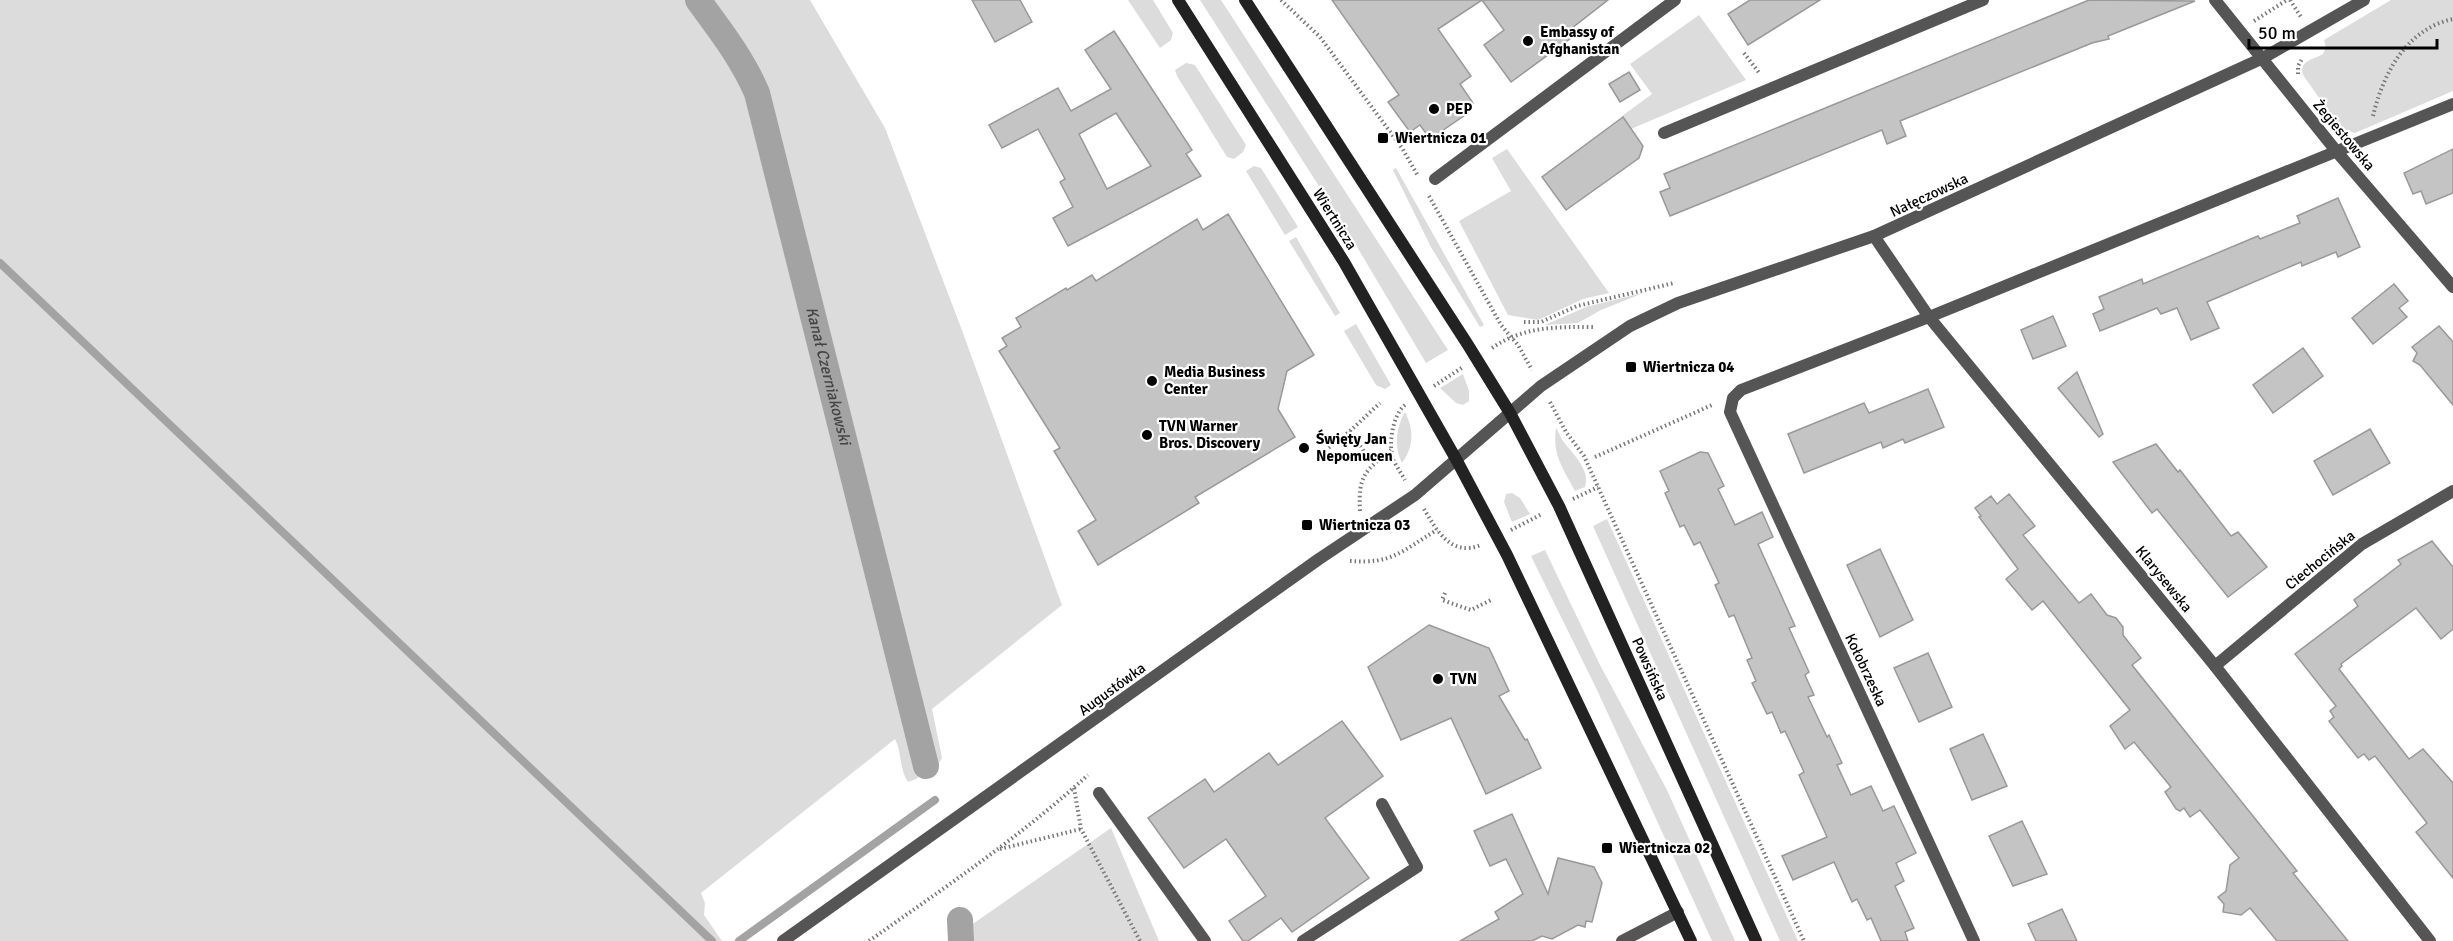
<svg xmlns="http://www.w3.org/2000/svg" width="2453" height="941" viewBox="0 0 2453 941" font-family="Signika,sans-serif">
  <style>
    .green { fill: #dcdcdc }
    .lines { fill: none; stroke-linecap: round; stroke-linejoin: round }
    .stream { stroke: #a3a3a3; stroke-width: 8 }
    .canal { stroke: #a3a3a3; stroke-width: 26 }
    .building { fill: #c4c4c4; stroke: #999; stroke-width: 1.5; fill-rule: evenodd }
    .path { stroke: #777; stroke-width: 4; stroke-dasharray: 1.5 3; stroke-linecap: butt }
    .service { stroke: #555; stroke-width: 12 }
    .minor { stroke: #555; stroke-width: 12 }
    .tertiary { stroke: #555; stroke-width: 12 }
    .secondary { stroke: #222; stroke-width: 12 }
    .poi-dot { fill: #000; stroke: #fff; stroke-width: 2 }
    .labels { text-anchor: middle; dominant-baseline: central; stroke-width: 4.5; stroke-linejoin: round; paint-order: stroke }
    .poi-label { font-size: 15px; font-weight: bold; fill: #000; stroke: #fff; text-anchor: start }
    .street-label { font-size: 15px; fill: #000; stroke: #fff }
    .water-label { font-size: 16px; font-style: italic; fill: #444; stroke: #fff }
  </style>
  <rect width="100%" height="100%" fill="#fff"/>
  <g class="green">
    <path d="M0 0H810L885 128 960 325 1062 605 932 709 942 758 939 763 916 779 908 782C899 769 902 752 895 739L701 893 705 903 704 915 722 941H0Z"/>
    <path d="M1128 0H1153L1173 33 1171 40 1160 48Z"/>
    <path d="M1200 0H1221L1448 350 1426 363 1347 230Z"/>
    <path d="M2391 0H2453V91L2355 133 2341 129 2303 75C2299 60 2313 60 2323 54L2326 47 2324 40Z"/>
    <path d="M1699 15 1746 80 1631 129 1622 116 1652 94 1630 64Z"/>
    <path d="M1186 63 1195 65 1246 145 1243 152 1234 159 1227 157 1177 76 1175 70Z"/>
    <path d="M1507 149 1609 293 1583 299 1538 320 1508 315 1459 221 1511 191 1492 158Z"/>
    <path d="M1254 166 1261 168 1298 227 1285 235 1246 171Z"/>
    <path d="M1396 168 1484 325 1480 327 1431 247 1393 170Z"/>
    <path d="M1296 237 1340 313 1335 316 1289 241Z"/>
    <path d="M1646 292 1601 310 1578 323 1545 325 1586 307Z"/>
    <path d="M1356 324 1391 385 1385 389 1376 385 1344 331Z"/>
    <path d="M1463 374 1469 391V401L1463 405 1456 403 1440 388Z"/>
    <path d="M1405 412C1414 430 1414 446 1402 463 1394 448 1396 427 1405 412Z"/>
    <path d="M1556 428C1559 432 1560 437 1563 441 1572 453 1591 470 1585 487L1575 491C1563 468 1552 455 1556 428Z"/>
    <path d="M1512 493 1520 498 1530 514 1512 522 1504 502 1506 494Z"/>
    <path d="M1607 519 1798 941H1780L1593 526Z"/>
    <path d="M1545 550 1599 663 1667 790 1735 941H1712L1598 692 1531 556Z"/>
    <path d="M1111 828 1159 941H948Z"/>
  </g>
  <g class="lines">
    <g class="stream">
      <path d="M0 263 712 941"/>
      <path d="M739 941 935 800"/>
    </g>
    <g class="canal">
      <path id="s1" d="M698 0C720 30 742 58 757 93L926 766"/>
      <path d="M960 920 961 941"/>
    </g>
  </g>
  <g class="building">
    <path d="M972 0H1020L1032 22 995 42Z"/>
    <path d="M1332 0H1608L1567 32 1571 38 1511 82 1484 45 1504 30 1482 0 1438 29 1471 76 1460 84 1473 103 1468 107 1471 111 1430 139 1420 125 1410 132 1388 102 1399 95Z"/>
    <path d="M1750 0H1820L1748 45 1728 14Z"/>
    <path d="M2089 0 2195 1 2108 36 2109 39 2092 43 1900 121 1906 136 1887 144 1882 130 1670 216 1660 192 1670 188 1664 174Z"/>
    <path d="M1114 31 1192 150 1186 154 1201 176 1068 246 1053 218 1073 207 1060 182 1065 179 1038 129 1002 148 989 125 1058 88 1071 111 1111 89 1085 50ZM1116 113 1151 166 1107 189 1079 134Z"/>
    <path d="M1629 72 1640 90 1620 102 1609 84Z"/>
    <path d="M1623 117 1643 146 1639 158 1566 210 1542 177Z"/>
    <path d="M2453 149V193L2426 204 2421 191 2413 194 2404 173Z"/>
    <path d="M2338 198 2360 247 2338 257 2336 252 2302 266 2301 262 2207 302 2219 328 2191 340 2177 308 2161 314 2157 308 2100 331 2093 314 2104 309 2099 297 2142 279 2143 284 2258 236 2260 239 2300 223 2297 216Z"/>
    <path d="M1228 214 1314 355 1287 371 1278 409 1295 437 1195 497 1199 503 1098 565 1078 531 1096 520 1054 451 1060 448 999 351 1007 346 1002 338 1021 327 1016 318 1066 288 1067 290 1092 275 1096 281 1197 219 1203 230Z"/>
    <path d="M2394 284 2408 301 2399 308 2407 317 2373 344 2352 318Z"/>
    <path d="M2053 316 2066 346 2033 359 2021 330Z"/>
    <path d="M2439 326 2453 342V405L2420 365 2413 361 2417 353 2412 347Z"/>
    <path d="M2303 348 2323 376 2273 413 2253 385Z"/>
    <path d="M2077 372 2103 434 2099 437 2058 388Z"/>
    <path d="M1928 389 1944 427 1905 443 1903 439 1883 448 1881 442 1804 473 1788 434 1864 403 1869 413Z"/>
    <path d="M2370 429 2390 463 2333 495 2314 461Z"/>
    <path d="M2156 444 2178 472 2180 470 2231 536 2238 532 2267 567 2228 597 2157 509 2152 513 2113 462Z"/>
    <path d="M1700 452 1708 453 1724 486 1718 489 1735 525 1762 512 1773 537 1758 544 1795 626 1789 628 1809 672 1805 675 1814 695 1808 697 1827 737 1829 735 1842 763 1837 765 1851 795 1871 786 1883 811 1894 806 1916 853 1896 863 1904 881 1895 886 1914 928 1905 932 1908 941H1881L1871 918 1867 920 1857 899 1852 902 1834 862 1793 880 1782 856 1827 837 1799 775 1804 772 1785 731 1781 733 1772 712 1767 714 1752 683 1756 681 1747 660 1752 658 1734 615 1729 617 1715 585 1719 583 1700 542 1694 545 1684 525 1680 527 1665 493 1669 491 1660 471Z"/>
    <path d="M2009 494 2035 526 2023 535 2079 603 2091 594 2107 615 2116 618 2123 627V635L2141 658 2132 665 2297 871 2293 873 2348 941H2277L2250 908 2241 915 2223 912 2224 904 2218 897 2226 891 2230 865 2239 858 2200 810 2190 817 2184 808 2180 811 2176 809 2165 792 2171 787 2134 742 2125 749 2110 726 2130 710 2043 601 2032 610 2006 579 2018 569 1979 517 1981 516 1975 508 1991 496 1997 504Z"/>
    <path d="M2432 541 2453 567V629L2441 639 2416 608 2341 664 2342 666 2339 669 2409 759 2423 749 2453 783V878L2416 832 2427 823 2375 756 2369 760 2364 754 2358 758 2329 721 2334 717 2330 711 2336 706 2295 654 2358 606 2354 600 2401 564 2398 560Z"/>
    <path d="M1880 549 1913 620 1880 637 1847 565Z"/>
    <path d="M1429 625 1489 648 1509 691 1499 696 1525 740 1527 739 1541 768 1486 794 1451 718 1401 740 1368 667Z"/>
    <path d="M1928 653 1952 707 1919 722 1894 668Z"/>
    <path d="M1342 721 1383 776 1325 818 1369 878 1292 932 1281 918 1248 941H1243L1229 921 1266 896 1226 839 1184 868 1148 818 1205 779 1214 792 1269 753 1278 765Z"/>
    <path d="M1983 734 2007 786 1972 800 1950 749Z"/>
    <path d="M1512 814 1548 894 1558 858 1594 867 1602 883 1592 922 1586 921 1585 927 1578 925 1552 939 1542 936 1532 941H1460L1499 919 1495 912 1523 894 1506 859 1490 866 1474 831Z"/>
    <path d="M2022 821 2047 874 2013 886 1989 836Z"/>
    <path d="M2062 909 2077 941H2036L2028 924Z"/>
  </g>
  <g class="lines">
    <g class="path">
      <path d="M1281 0 1320 37 1402 148 1418 176"/>
      <path d="M2290 0 2301 17"/>
      <path d="M2254 21 2287 0"/>
      <path d="M1744 53 1760 74"/>
      <path d="M2298 74V66L2302 59"/>
      <path d="M2373 116C2383 74 2406 29 2453 19"/>
      <path d="M1429 196 1501 325 1518 345 1532 370"/>
      <path d="M1524 322H1541L1577 306 1674 283"/>
      <path d="M1492 348C1524 326 1556 327 1594 327"/>
      <path d="M1434 386 1463 367"/>
      <path d="M1550 402 1566 432 1584 456 1804 941"/>
      <path d="M1405 405C1393 414 1388 444 1393 459 1396 466 1401 473 1405 480"/>
      <path d="M1350 431 1367 456"/>
      <path d="M1318 456 1350 431 1380 403"/>
      <path d="M1595 457 1712 405"/>
      <path d="M1573 499 1598 487"/>
      <path d="M1424 509C1437 531 1451 557 1481 545"/>
      <path d="M1360 511C1358 475 1365 471 1391 450"/>
      <path d="M1511 530 1542 514"/>
      <path d="M1350 561C1394 564 1401 551 1437 530"/>
      <path d="M1445 593 1442 600 1471 610 1491 600"/>
      <path d="M1074 788 1081 829 1140 941"/>
      <path d="M1000 849 1081 829"/>
      <path d="M869 941C944 888 1020 837 1088 775"/>
    </g>
    <g class="service">
      <path d="M1099 793 1205 941"/>
      <path d="M1303 941 1417 867 1382 804"/>
    </g>
    <g class="minor">
      <path d="M2215 0 2337 152 2453 287"/>
      <path d="M1664 133 1983 0"/>
      <path d="M1435 179 1675 0"/>
      <path d="M1874 236 1929 317 2215 666 2430 941"/>
      <path d="M2215 666 2362 544 2453 491"/>
      <path d="M1622 941 1678 912"/>
      <path d="M1974 941 1730 412 1733 398 1741 390 1929 317 2453 104"/>
    </g>
    <path class="tertiary" d="M783 941 1319 559 1415 495 1541 386 1630 326 1678 303 1874 236 2263 58 2364 0"/>
    <g class="secondary">
      <path d="M1178 0 1344 262 1456 459 1507 555 1691 941"/>
      <path d="M1245 0 1468 345 1510 413 1559 506 1756 941"/>
    </g>
  </g>
  <g class="poi-dot">
    <circle cx="1528" cy="41" r="6"/>
    <circle cx="1434" cy="109" r="6"/>
    <rect x="1377" y="132" width="12" height="12" rx="3"/>
    <rect x="1625" y="361" width="12" height="12" rx="3"/>
    <circle cx="1152" cy="381" r="6"/>
    <circle cx="1147" cy="435" r="6"/>
    <circle cx="1304" cy="448" r="6"/>
    <rect x="1301" y="519" width="12" height="12" rx="3"/>
    <circle cx="1438" cy="679" r="6"/>
    <rect x="1601" y="842" width="12" height="12" rx="3"/>
  </g>
  <g class="labels">
    <g class="poi-label">
      <text x="1540" y="32">Embassy of<tspan x="1540" dy="17">Afghanistan</tspan></text>
      <text x="1446" y="109">PEP</text>
      <text x="1395" y="138">Wiertnicza 01</text>
      <text x="1643" y="367">Wiertnicza 04</text>
      <text x="1164" y="372">Media Business<tspan x="1164" dy="17">Center</tspan></text>
      <text x="1159" y="426">TVN Warner<tspan x="1159" dy="17">Bros. Discovery</tspan></text>
      <text x="1316" y="439">Święty Jan<tspan x="1316" dy="17">Nepomucen</tspan></text>
      <text x="1319" y="525">Wiertnicza 03</text>
      <text x="1450" y="679">TVN</text>
      <text x="1619" y="848">Wiertnicza 02</text>
    </g>
    <g class="street-label">
      <text transform="translate(2344 135) rotate(50)">Żegiestowska</text>
      <text transform="translate(1929 195) rotate(-25)">Nałęczowska</text>
      <text transform="translate(1335 219) rotate(58)">Wiertnicza</text>
      <text transform="translate(2320 560) rotate(-39)">Ciechocińska</text>
      <text transform="translate(2164 579) rotate(51)">Klarysewska</text>
      <text transform="translate(1650 669) rotate(66)">Powsińska</text>
      <text transform="translate(1866 670) rotate(65)">Kołobrzeska</text>
      <text transform="translate(1112 689) rotate(-36)">Augustówka</text>
    </g>
    <g class="water-label">
      <text stroke="none"><textPath href="#s1" startOffset="402">Kanał Czerniakowski</textPath></text>
    </g>
  </g>
  <path d="M2249 39v9h188v-9" fill="none" stroke="#000000" stroke-width="3"/>
  <text x="2258" y="39" font-size="18" fill="#000000" stroke="#ffffff" stroke-width="4.5" paint-order="stroke">50 m</text>
</svg>
